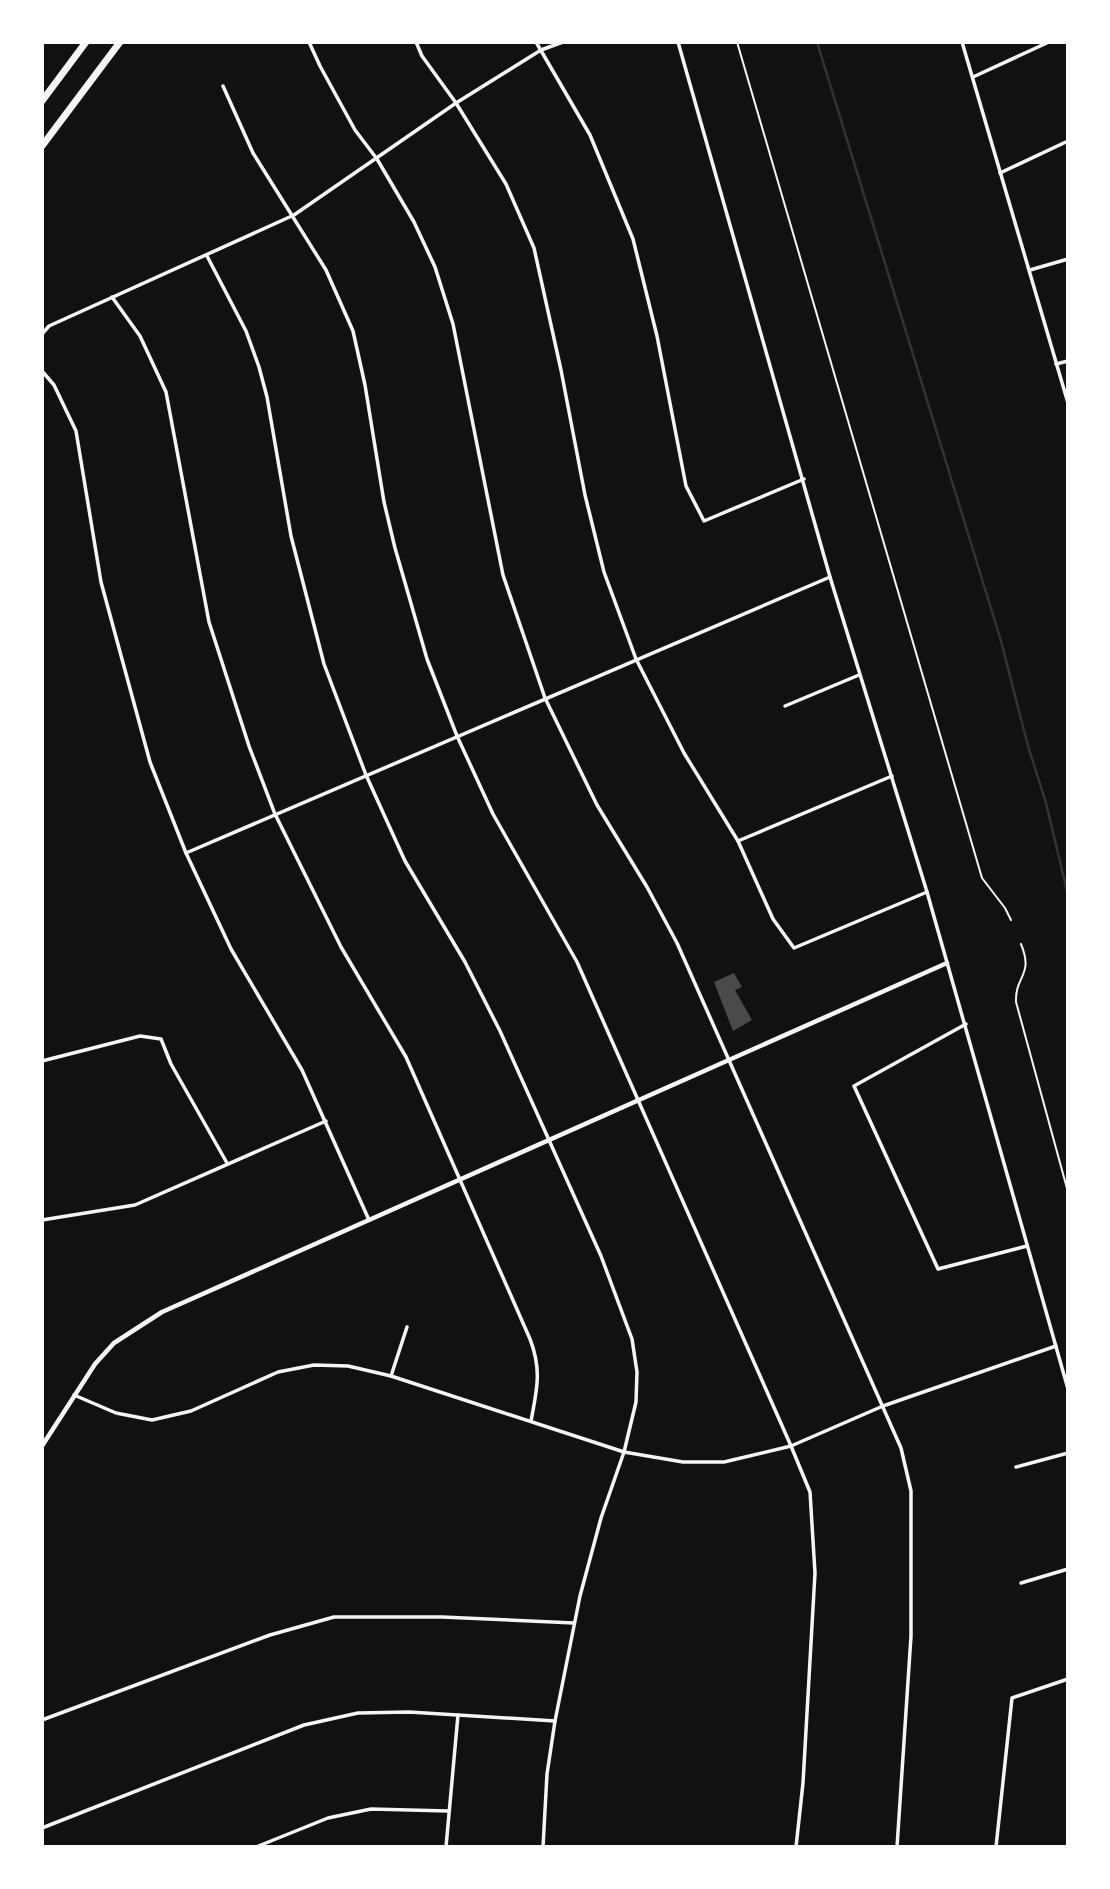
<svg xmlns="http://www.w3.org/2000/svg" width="1110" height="1889" viewBox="0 0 1110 1889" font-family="Bitter,serif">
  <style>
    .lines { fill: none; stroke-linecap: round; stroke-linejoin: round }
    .stream { stroke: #333; stroke-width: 2.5 }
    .building { fill: #4a4a4a }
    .path { stroke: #f5f5f5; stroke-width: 2 }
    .minor { stroke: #f5f5f5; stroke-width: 3.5 }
    .tertiary { stroke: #f5f5f5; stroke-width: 4.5 }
    .motorway { stroke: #f5f5f5; stroke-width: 7 }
  </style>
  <rect width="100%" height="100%" fill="#111"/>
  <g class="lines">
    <path class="stream" d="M817 42 1001 641 1028 746 1046 803 1067 891"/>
  </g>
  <path class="building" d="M734 973 742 987 735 990 752 1020 733 1031 714 982Z"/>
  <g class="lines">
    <g class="path">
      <path d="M737 42 982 878 1005 908 1011 920"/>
      <path d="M1021 944C1034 976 1015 975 1016 1002L1068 1192"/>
    </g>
    <g class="minor">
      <path d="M309 42 320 66 355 130 377 159 414 222 435 267 453 324 503 575 545 698 597 805 647 887 677 943 901 1448 911 1491V1636L897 1847"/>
      <path d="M416 42 422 56 456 103 506 184 534 248 561 370 585 495 604 572 636 659 684 753 738 841 773 919 794 948 927 892"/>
      <path d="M536 42 590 135 633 239 657 336 686 486 704 521 804 479"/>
      <path d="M678 42 830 577 927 892 1068 1389"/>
      <path d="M962 42 1068 403"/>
      <path d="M973 77 1049 42"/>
      <path d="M223 86 253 153 326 270 353 331 365 385 384 502 395 548 427 659 457 736 493 814 577 962 791 1446 810 1492 815 1573 803 1783 796 1847"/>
      <path d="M1000 173 1068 141"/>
      <path d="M207 256 246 331 259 367 267 397 291 536 324 664 366 775 405 861 465 962 500 1031 601 1256 632 1339 637 1372 636 1402 624 1452 601 1518 580 1596 555 1721 547 1774 543 1847"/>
      <path d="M1030 270 1068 259"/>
      <path d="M112 297 140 336 166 392 209 622 249 746 275 814 341 947 406 1057 530 1339C542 1370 537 1389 531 1421"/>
      <path d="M42 334 49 326 294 215 456 103 541 50 563 42"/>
      <path d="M1056 364 1068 361"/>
      <path d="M42 371 54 385 76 431 101 582 150 762 186 853 231 949 302 1070 369 1220"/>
      <path d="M785 706 859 675"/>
      <path d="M738 841 892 776"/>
      <path d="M186 853 830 577"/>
      <path d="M966 1024 854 1086 938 1269 1027 1246"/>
      <path d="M42 1061 140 1036 161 1039 171 1064 227 1163"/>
      <path d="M42 1220 135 1205 326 1121"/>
      <path d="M391 1376 407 1327"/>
      <path d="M74 1395 116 1413 152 1420 191 1411 278 1372 314 1365 348 1366 391 1376 624 1452 683 1462H724L791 1446 883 1406 1056 1346"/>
      <path d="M1016 1467 1068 1453"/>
      <path d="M1021 1583 1068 1569"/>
      <path d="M42 1720 270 1635 334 1617H442L574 1623"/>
      <path d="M42 1828 304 1725 358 1713 409 1712 555 1721"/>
      <path d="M256 1847 328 1818 371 1809 448 1811"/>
      <path d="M446 1847 458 1715"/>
      <path d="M996 1847 1012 1698 1068 1679"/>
    </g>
    <path class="tertiary" d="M42 1446 95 1364 114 1343 162 1312 947 963"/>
    <g class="motorway">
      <path d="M42 101 86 42"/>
      <path d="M42 146 120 42"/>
    </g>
  </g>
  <rect width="1110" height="1889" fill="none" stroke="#ffffff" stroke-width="88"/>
</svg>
